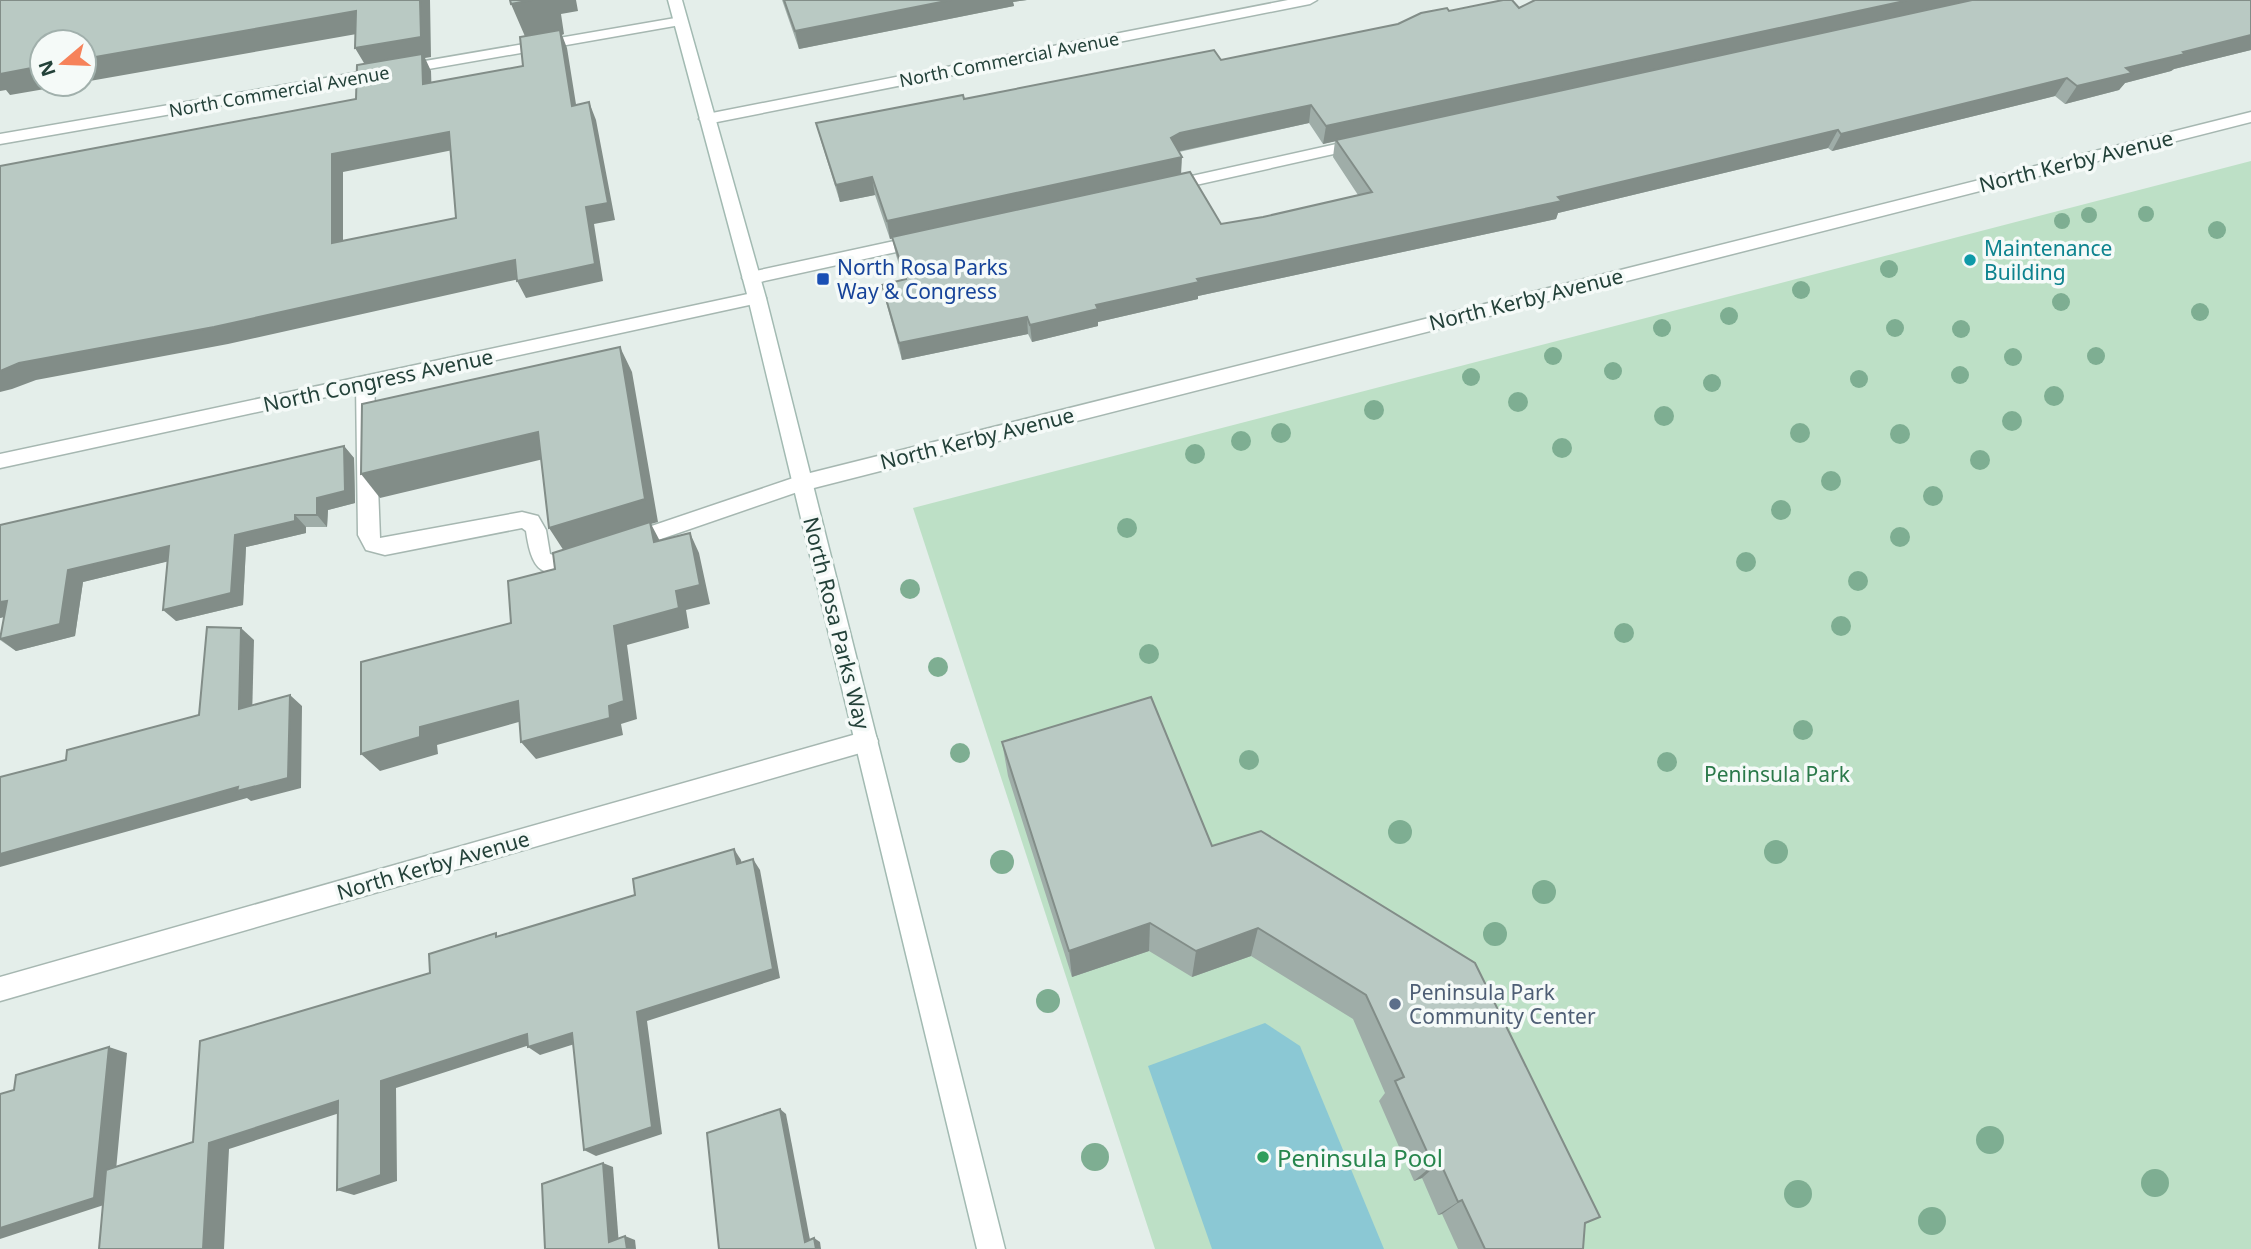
<svg xmlns="http://www.w3.org/2000/svg" width="2251" height="1249" viewBox="0 0 2251 1249" font-family="'Noto Sans',sans-serif">
  <style>
    .green { fill: #bde0c6 }
    .water { fill: #8bc8d4 }
    .lines { fill: none; stroke-linecap: round; stroke-linejoin: round }
    .lane-casing { stroke: #a6b7b1; stroke-width: 3 }
    .street-casing { stroke: #a6b7b1; stroke-width: 3 }
    .secondary-casing { stroke: #a2bab2; stroke-width: 3 }
    .lane { fill: #fff; fill-rule: evenodd }
    .street { fill: #fff; fill-rule: evenodd }
    .secondary { fill: #fff; fill-rule: evenodd }
    .tree { fill: #7eae92 }
    .wall { fill: #9fada8; fill-rule: evenodd }
    .shaded-wall { fill: #828d88 }
    .building { fill: #b9c9c3; stroke: #828d88; stroke-width: 2; fill-rule: evenodd }
    .culture-dot { fill: #0f9aa8; stroke: #f5faf8; stroke-width: 2.5 }
    .transit-dot { fill: #1a4fb4; stroke: #f5faf8; stroke-width: 2.5 }
    .service-dot { fill: #5c6f8a; stroke: #f5faf8; stroke-width: 2.5 }
    .leisure-dot { fill: #2e9e5b; stroke: #f5faf8; stroke-width: 2.5 }
    .labels { text-anchor: middle; dominant-baseline: central; stroke-width: 7; stroke-linejoin: round; paint-order: stroke }
    .far-street-label { font-size: 18px; fill: #234139; stroke: #f5faf8 }
    .street-label { font-size: 21px; fill: #234139; stroke: #f5faf8 }
    .culture-label { font-size: 21px; fill: #0d838f; stroke: #f5faf8; text-anchor: start }
    .transit-label { font-size: 21px; fill: #164399; stroke: #f5faf8; text-anchor: start }
    .park-label { font-size: 21px; fill: #2b794a; stroke: #f5faf8 }
    .service-label { font-size: 21px; fill: #4e5e75; stroke: #f5faf8; text-anchor: start }
    .near-leisure-label { font-size: 24px; fill: #27864d; stroke: #f5faf8; text-anchor: start }
  </style>
  <rect width="100%" height="100%" fill="#e4eeea"/>
  <path class="green" d="M2251 161V1249H1155L913 508Z"/>
  <path class="water" d="M1265 1023 1300 1046 1384 1249H1212L1148 1066Z"/>
  <g class="lines">
    <defs>
      <g id="lane">
        <path d="M1359 139 1367 144 1365 147 1169 191 1161 186 1169 181Z"/>
        <path d="M922 235 928 237 930 241 928 245 751 284 742 278 751 272Z"/>
        <path d="M365 376 374 383 380 538 522 512 538 516 546 530 550 554C563 559 575 547 589 551L592 557 589 563C547 578 533 580 526 531L522 528 385 555 366 550 358 535 356 383Z"/>
        <path d="M802 475 809 478 812 483 809 488 629 550 622 548 619 542 622 536Z"/>
      </g>
      <g id="street">
        <path d="M1288 0H1317L1310 4 707 124 699 119 707 114Z"/>
        <path d="M681 17 686 18V24L0 144V134Z"/>
        <path d="M2251 112V122L802 491 795 488 792 483 795 478 802 475Z"/>
        <path d="M757 292 766 298 763 302 0 468V454Z"/>
        <path d="M867 731 875 734 878 741 875 748 867 751 0 1001V977Z"/>
      </g>
      <path id="secondary" d="M668 0H682L766 298 1005 1249H977L748 298Z"/>
    </defs>
    <use href="#lane" class="lane-casing"/>
    <use href="#street" class="street-casing"/>
    <use href="#secondary" class="secondary-casing"/>
    <use href="#lane" class="lane"/>
    <use href="#street" class="street"/>
    <use href="#secondary" class="secondary"/>
  </g>
  <g class="tree">
    <circle cx="2146" cy="214" r="8"/>
    <circle cx="2089" cy="215" r="8"/>
    <circle cx="2062" cy="221" r="8"/>
    <circle cx="2217" cy="230" r="9"/>
    <circle cx="1889" cy="269" r="9"/>
    <circle cx="1801" cy="290" r="9"/>
    <circle cx="2061" cy="302" r="9"/>
    <circle cx="2200" cy="312" r="9"/>
    <circle cx="1729" cy="316" r="9"/>
    <circle cx="1662" cy="328" r="9"/>
    <circle cx="1895" cy="328" r="9"/>
    <circle cx="1961" cy="329" r="9"/>
    <circle cx="1553" cy="356" r="9"/>
    <circle cx="2096" cy="356" r="9"/>
    <circle cx="2013" cy="357" r="9"/>
    <circle cx="1613" cy="371" r="9"/>
    <circle cx="1960" cy="375" r="9"/>
    <circle cx="1471" cy="377" r="9"/>
    <circle cx="1859" cy="379" r="9"/>
    <circle cx="1712" cy="383" r="9"/>
    <circle cx="2054" cy="396" r="10"/>
    <circle cx="1518" cy="402" r="10"/>
    <circle cx="1374" cy="410" r="10"/>
    <circle cx="1664" cy="416" r="10"/>
    <circle cx="2012" cy="421" r="10"/>
    <circle cx="1281" cy="433" r="10"/>
    <circle cx="1800" cy="433" r="10"/>
    <circle cx="1900" cy="434" r="10"/>
    <circle cx="1241" cy="441" r="10"/>
    <circle cx="1562" cy="448" r="10"/>
    <circle cx="1195" cy="454" r="10"/>
    <circle cx="1980" cy="460" r="10"/>
    <circle cx="1831" cy="481" r="10"/>
    <circle cx="1933" cy="496" r="10"/>
    <circle cx="1781" cy="510" r="10"/>
    <circle cx="1127" cy="528" r="10"/>
    <circle cx="1900" cy="537" r="10"/>
    <circle cx="1746" cy="562" r="10"/>
    <circle cx="1858" cy="581" r="10"/>
    <circle cx="910" cy="589" r="10"/>
    <circle cx="1841" cy="626" r="10"/>
    <circle cx="1624" cy="633" r="10"/>
    <circle cx="1149" cy="654" r="10"/>
    <circle cx="938" cy="667" r="10"/>
    <circle cx="1803" cy="730" r="10"/>
    <circle cx="960" cy="753" r="10"/>
    <circle cx="1249" cy="760" r="10"/>
    <circle cx="1667" cy="762" r="10"/>
    <circle cx="1400" cy="832" r="12"/>
    <circle cx="1776" cy="852" r="12"/>
    <circle cx="1002" cy="862" r="12"/>
    <circle cx="1544" cy="892" r="12"/>
    <circle cx="1495" cy="934" r="12"/>
    <circle cx="1048" cy="1001" r="12"/>
    <circle cx="1990" cy="1140" r="14"/>
    <circle cx="1095" cy="1157" r="14"/>
    <circle cx="2155" cy="1183" r="14"/>
    <circle cx="1798" cy="1194" r="14"/>
    <circle cx="1932" cy="1221" r="14"/>
  </g>
  <g class="wall">
    <path d="M782 0H1027L1013 2 1014 6 799 49Z"/>
    <path d="M2251 0V50L2174 69 2171 71 2125 83 2119 90 2065 104 2055 96 1832 151 1828 148 1558 213 1556 219 1198 296V299L1098 322V326L1032 342 1028 334 902 360 886 302 882 285 904 280 896 255 892 238 890 239 875 195 840 202 821 141 816 123 964 99 1221 60 1398 24 1449 11 1519 8ZM1309 123 1323 144 1335 141 1333 157 1358 195 1263 217 1221 224 1181 174 1179 152Z"/>
    <path d="M344 446 354 458 355 503 328 510 327 527H306V533L246 547 243 605 176 621 168 561 83 582 75 636 16 651 0 640 4 617 0 618V525Z"/>
    <path d="M1002 742 1212 846 1600 1217 1585 1224 1583 1249H1458L1442 1214 1438 1215 1422 1178 1414 1181 1379 1101 1385 1093 1353 1019 1251 956 1192 977 1149 951 1072 977 1008 776Z"/>
  </g>
  <g class="shaded-wall">
    <path d="M420 0H430L431 57 425 58 431 71 432 102 367 68 355 48Z"/>
    <path d="M532 0H576L578 11 561 14 564 34 562 35 567 48 579 123 527 41 511 4Z"/>
    <path d="M951 0H1027L1013 2 1014 6 799 49 795 31Z"/>
    <path d="M1909 0H1980L1323 144 1326 126Z"/>
    <path d="M356 11 368 32 84 82V59Z"/>
    <path d="M2251 35V50L2174 69 2171 71 2125 83 2119 90 2065 104 2077 86 2126 68 2183 52Z"/>
    <path d="M42 66V84H74L10 95 6 90 0 91V74Z"/>
    <path d="M2067 78 2055 96 1832 151 1841 134Z"/>
    <path d="M589 102 596 120 615 220 594 224 603 281 526 298 517 281 586 207Z"/>
    <path d="M1311 105 1309 123 1180 151 1170 155 1171 138 1180 133Z"/>
    <path d="M1838 130 1828 148 1558 213 1556 219 1198 296V299L1098 322V326L1032 342 1030 325 1096 305 1197 279 1558 197Z"/>
    <path d="M449 132 458 149 343 172V260L332 243V154Z"/>
    <path d="M1182 157 1181 175 890 239 887 221Z"/>
    <path d="M872 177 875 195 840 202 836 185Z"/>
    <path d="M515 260 524 278 228 344 36 380 12 389 0 392V371L19 363Z"/>
    <path d="M1027 317 1028 334 902 360 899 343Z"/>
    <path d="M620 347 632 372 658 522 651 524 661 543 564 551 549 528Z"/>
    <path d="M538 432 552 457 380 498 361 474Z"/>
    <path d="M344 446 354 458 355 503 328 510 327 527 317 515V498Z"/>
    <path d="M295 515 306 527V533L246 547 243 605 176 621 163 610 235 535Z"/>
    <path d="M690 533 699 553 710 604 686 610 689 628 627 645 637 719 621 724 623 735 536 759 521 742 609 706 614 626 676 591Z"/>
    <path d="M169 546 182 558 83 582 75 636 16 651 0 639 68 570Z"/>
    <path d="M7 601 22 612 0 618V602Z"/>
    <path d="M241 628 254 640 252 719 239 709Z"/>
    <path d="M290 695 302 706 301 788 251 801 247 798 0 867V854Z"/>
    <path d="M518 701 533 718 437 745 438 754 380 771 361 754 420 727Z"/>
    <path d="M734 849 741 860 744 875 737 864Z"/>
    <path d="M753 859 760 870 780 978 647 1021 662 1134 596 1156 584 1150 637 1012Z"/>
    <path d="M1150 923 1149 951 1072 977 1069 951Z"/>
    <path d="M1258 928 1251 956 1192 977 1196 951Z"/>
    <path d="M572 1033 584 1041 540 1055 528 1047Z"/>
    <path d="M527 1034 539 1042 396 1088 397 1181 354 1195 337 1190 381 1081Z"/>
    <path d="M109 1047 127 1053 113 1202 0 1239V1228Z"/>
    <path d="M338 1101 355 1108 229 1149 224 1249H203L209 1143Z"/>
    <path d="M780 1109 786 1114 811 1245 805 1242Z"/>
    <path d="M1440 1162 1422 1178 1414 1181 1433 1165Z"/>
    <path d="M603 1163 613 1167 619 1245 609 1242Z"/>
    <path d="M1462 1200 1442 1214 1438 1215 1458 1202Z"/>
    <path d="M625 1236 635 1240 636 1249H627Z"/>
    <path d="M814 1238 820 1242 821 1249H816Z"/>
  </g>
  <g class="building">
    <path d="M0 0H420L421 37 355 48 356 11 84 59V42H42V66L0 74Z"/>
    <path d="M510 0H532L511 4Z"/>
    <path d="M784 0H951L795 31Z"/>
    <path d="M1503 0H1512L1519 8 1535 0H1909L1326 126 1311 105 1180 133 1171 138 1182 157 887 221 872 177 836 185 816 123 963 95 964 99 1214 50 1221 60 1398 24 1421 13 1447 8 1449 11Z"/>
    <path d="M1972 0H2251V35L2183 52 2185 54 2126 68 2132 73 2077 86 2067 78 1841 134 1838 130 1558 197 1562 201 1197 279 1199 282 1096 305 1098 309 1030 325 1027 317 899 343 882 285 906 279 892 237 1190 172 1221 224 1263 217 1372 192 1336 140Z"/>
    <path d="M560 30 572 106 589 102 608 203 586 207 595 264 517 281 515 260 214 327 19 363 0 371V166L356 99 357 65 422 54 423 84 523 66 520 37ZM449 132 456 218 332 243V154Z"/>
    <path d="M620 347 645 499 549 528 538 432 361 474 362 404Z"/>
    <path d="M344 446 345 491 317 498V515H295V521L235 535 231 593 163 610 169 546 68 570 60 624 0 639 7 601 0 602V525Z"/>
    <path d="M650 522 654 542 690 533 700 585 676 591 679 608 614 626 624 701 609 706 610 718 521 742 518 701 420 727V737L361 754V662L511 623 508 581 555 569 553 553Z"/>
    <path d="M207 627 241 628 239 709 290 695 288 778 237 791 238 787 0 854V777L66 760 67 750 199 715Z"/>
    <path d="M1151 697 1212 846 1261 831 1475 963 1600 1217 1585 1223 1583 1249H1485L1462 1200 1458 1202 1440 1162 1433 1165 1395 1081 1404 1077 1366 995 1258 928 1196 951 1150 923 1069 951 1002 742Z"/>
    <path d="M734 849 737 864 753 859 773 969 637 1012 652 1127 584 1150 572 1033 528 1047 527 1034 381 1081V1175L337 1190 338 1101 209 1143 203 1249H99L106 1170 193 1142 200 1041 430 973 429 954 496 933V937L635 895 633 879Z"/>
    <path d="M109 1047 94 1198 0 1228V1094L14 1090 16 1075Z"/>
    <path d="M780 1109 805 1242 814 1238 816 1249H719L707 1133Z"/>
    <path d="M603 1163 609 1242 625 1236 627 1249H545L542 1184Z"/>
  </g>
  <circle class="culture-dot" cx="1970" cy="260" r="7"/>
  <rect class="transit-dot" x="816" y="272" width="14" height="14" rx="3.5"/>
  <circle class="service-dot" cx="1395" cy="1004" r="7"/>
  <circle class="leisure-dot" cx="1263" cy="1157" r="7"/>
  <g class="labels">
    <g class="far-street-label">
      <text transform="translate(1009 59) rotate(-11)">North Commercial Avenue</text>
      <text transform="translate(279 91) rotate(-10)">North Commercial Avenue</text>
    </g>
    <g class="street-label">
      <text transform="translate(2076 161) rotate(-14)">North Kerby Avenue</text>
      <text transform="translate(1526 299) rotate(-14)">North Kerby Avenue</text>
      <text transform="translate(378 380) rotate(-12)">North Congress Avenue</text>
      <text transform="translate(977 438) rotate(-14)">North Kerby Avenue</text>
      <text transform="translate(837 623) rotate(76)">North Rosa Parks Way</text>
      <text transform="translate(433 865) rotate(-16)">North Kerby Avenue</text>
    </g>
    <g class="culture-label">
      <text x="1984" y="248">Maintenance<tspan x="1984" dy="24">Building</tspan></text>
    </g>
    <g class="transit-label">
      <text x="837" y="267">North Rosa Parks<tspan x="837" dy="24">Way &amp; Congress</tspan></text>
    </g>
    <g class="park-label">
      <text x="1777" y="774">Peninsula Park</text>
    </g>
    <g class="service-label">
      <text x="1409" y="992">Peninsula Park<tspan x="1409" dy="24">Community Center</tspan></text>
    </g>
    <g class="near-leisure-label">
      <text x="1277" y="1157">Peninsula Pool</text>
    </g>
  </g>
  <g transform="translate(63 63) rotate(251)"><circle r="33" fill="#f5faf8" stroke="#a1b0ac" stroke-width="2"/>
  <path d="M0-5L12 26L0 18L-12 26Z" fill="#f6825a"/>
  <text y="-10" font-size="19" font-weight="bold" text-anchor="middle" fill="#234139">N</text>
  </g>
</svg>
